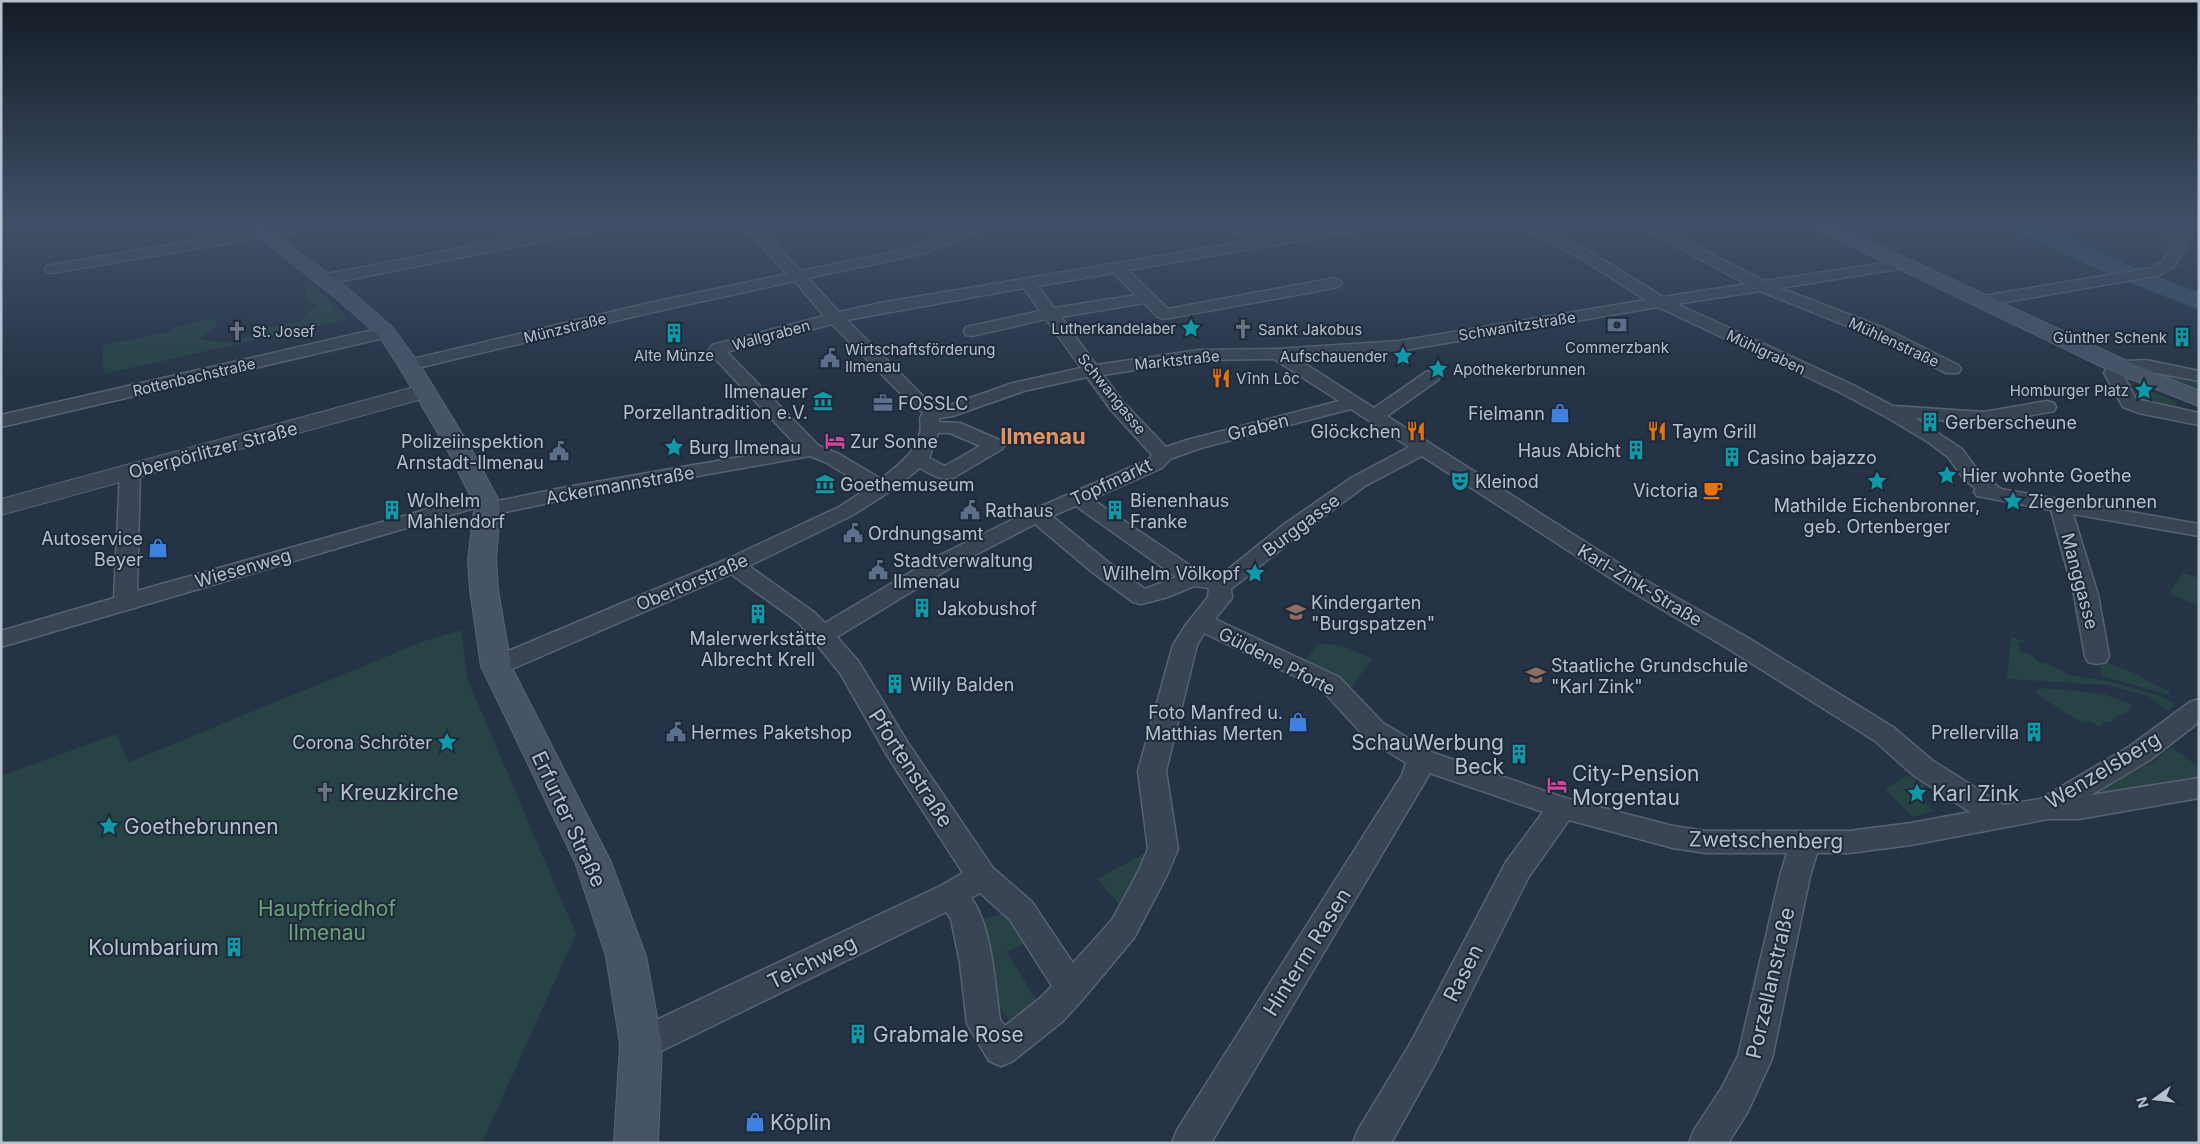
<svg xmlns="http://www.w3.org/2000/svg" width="2200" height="1144" viewBox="0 0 2200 1144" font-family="Inter,sans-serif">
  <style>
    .green { fill: #274346 }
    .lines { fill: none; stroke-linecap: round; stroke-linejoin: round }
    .river { fill: #37506e; fill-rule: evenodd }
    .minor-casing { stroke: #586372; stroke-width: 3 }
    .tertiary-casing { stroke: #586372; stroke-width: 2 }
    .secondary-casing { stroke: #586372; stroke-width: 2 }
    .minor { fill: #394554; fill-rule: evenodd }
    .tertiary { fill: #394554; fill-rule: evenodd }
    .secondary { fill: #475468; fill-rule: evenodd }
    .labels { text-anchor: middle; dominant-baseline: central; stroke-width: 4; stroke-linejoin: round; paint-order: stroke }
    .far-street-label { font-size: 15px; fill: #b7c0ce; stroke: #1e2a3a }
    .far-poi-label { font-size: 15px; fill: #b7c0ce; stroke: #1e2a3a; text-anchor: start }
    .poi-label { font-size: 18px; fill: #b7c0ce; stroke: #1e2a3a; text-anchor: start }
    .street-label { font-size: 18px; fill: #b7c0ce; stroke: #1e2a3a }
    .near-poi-label { font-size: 21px; fill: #b7c0ce; stroke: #1e2a3a; text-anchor: start }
    .near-street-label { font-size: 21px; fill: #b7c0ce; stroke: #1e2a3a }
    .near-park-label { font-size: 21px; fill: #6ca176; stroke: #1e2a3a }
    .district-label { font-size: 22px; font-weight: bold; fill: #e09360; stroke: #1e2a3a }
  </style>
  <rect width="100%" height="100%" fill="#243345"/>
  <g class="green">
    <path d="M2006 225H2033L2135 269 2199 291V306L2105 273Z"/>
    <path d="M312 285 348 319 104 374 102 346 173 331 172 328 215 318 218 324 199 339 224 343 261 334 268 327 301 321 313 307 318 306 315 303 304 302 309 298H306L307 288Z"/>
    <path d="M2149 371 2199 378V391Z"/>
    <path d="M2124 380 2175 401 2179 412 2135 400Z"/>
    <path d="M2183 573 2199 578V606L2169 594Z"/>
    <path d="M461 630 468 680 576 934 482 1143H1V776L116 734 129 762 427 640Z"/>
    <path d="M2011 637 2024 641V643L2018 642 2020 651 2035 657 2033 658 2041 663 2044 662 2070 675 2107 681 2161 696 2174 704 2168 711 2146 695 2107 685 2007 679Z"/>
    <path d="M1319 644 1341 645 1372 659 1350 689 1304 661Z"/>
    <path d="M2104 662 2130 671 2171 693 2169 695 2102 676 2100 665Z"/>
    <path d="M2045 688 2104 694 2132 704 2128 712 2115 717 2110 722H2104L2099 727 2090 721 2083 724 2038 695 2037 690Z"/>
    <path d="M2171 747 2199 767V778L2074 801 2153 762Z"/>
    <path d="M1908 775 1925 785 1919 795 1933 811 1913 817 1885 789Z"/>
    <path d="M1151 850 1125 911 1097 879Z"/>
    <path d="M1007 912 1026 942 1007 952 1038 1003 1014 1029 999 1006 990 964 977 921Z"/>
  </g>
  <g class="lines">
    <path class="river" d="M2009 225H2040L2129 265 2199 293V310L2111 275 2012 230Z"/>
    <defs>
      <g id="minor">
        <path d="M283 225H317L310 229 52 273 47 272 45 269 47 266 52 265Z"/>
        <path d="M580 225H610L603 229 322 285 317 283 314 280 317 277 322 275Z"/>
        <path d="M741 225H756L801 271 916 247 969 225H989L987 228 925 253 808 278 839 312 885 302 1248 241 1226 225H1243L1264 238 1340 225H1374L1367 229 1128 270 1168 309 1334 278 1339 280 1342 283 1339 286 1334 288 1164 319 1158 317 1144 303 1061 317 1096 365 1199 350 1278 349 1399 341 1646 300 1582 259 1517 225H1536L1592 253 1663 297 1746 284 1638 225H1656L1764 281 1904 260 1909 261 1911 264 1909 267 1904 268 1780 288 1884 328 1958 365 1961 369 1958 373H1946L1872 336 1760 291 1677 304 1853 385 1893 406 1984 412 2047 401 2054 403 2056 407 2054 411 1984 424 1915 418 1962 449 1978 471 2001 489 2199 524V536L2073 514 2098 595 2109 656 2106 662 2097 664 2088 662 2085 656 2074 595 2051 510 1977 496 1974 492 1976 489 1964 479 1948 457 1928 442 1888 418 1841 393 1658 307 1399 351 1296 358 1374 408 1426 372 1432 371 1438 372 1441 376 1438 380 1387 416 1645 580 1745 636 1893 727 1933 761 2003 805 2040 799 2130 746 2190 702 2199 699V722L2150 760 2091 795 2199 778V798L2079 819H2048L1911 845 1849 853H1817L1810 876 1772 1059 1747 1113 1728 1143H1689L1694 1130 1721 1089 1738 1056 1780 876 1787 853H1706L1673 848 1569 820 1528 878 1434 1066 1391 1143H1353L1358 1130 1410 1044 1506 862 1543 812 1430 773 1211 1143H1172L1177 1130 1402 775 1406 763 1365 737 1321 689 1204 633 1197 645 1166 771 1178 849 1167 875 1134 938 1083 999 1063 1021 1013 1061 1001 1066 989 1061 967 1024 960 963 951 919 946 912 653 1055 641 1060 629 1055 624 1044 629 1033 940 886 963 873 888 757 840 673 799 623 731 574 505 672 496 674 487 672 484 666 487 660 725 560 839 507 868 488 825 462 810 456 567 499 487 516 480 514 477 510 478 507 1 647V631L114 598 120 473 123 469 130 467 137 469 140 473 137 591 485 493 492 495 495 499 493 502 567 487 798 447 708 351 712 345 824 316 795 281 649 313 409 370 403 369 400 365 403 361 409 360 649 303 787 274ZM1113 273 1136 295 1054 308 1038 286ZM1024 288 1040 311 966 327 964 331 966 335 972 336 1046 319 1081 368 1013 383 944 407H938L923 396 847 320ZM832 324 911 404 923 413 920 418C925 447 901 463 881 479L839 454 819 446 727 352ZM1274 359 1339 401 1187 440 1166 447 1123 402 1103 375 1199 360ZM1087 377 1111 410 1152 455 1148 460 1030 511 936 557 825 623 815 613 749 566 853 515 889 492 920 468C931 474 940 481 953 478L1002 449 1005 445 1002 441 960 423 939 422V418L953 416 1024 391ZM1351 409 1409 447 1351 478 1283 525 1215 580 1213 577 1201 573 1092 499 1162 468 1170 459 1201 448ZM938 433H950L980 446 945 466 929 458ZM1422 456 1629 590 1727 648 1875 741 1913 775 1970 812 1911 823 1849 831H1706L1673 826 1565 798 1431 752 1383 723 1339 677 1215 619 1232 598 1231 589 1299 535 1365 486ZM1076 506 1176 577 1145 589 1108 562 1052 516ZM1035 524 1092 572 1133 602 1141 604 1149 602 1168 597 1194 586 1209 588 1208 597 1185 626 1173 645 1138 771 1148 849 1138 872 1112 920 1073 963 1032 902 993 868 908 743 859 662 837 637 952 567ZM980 893 1010 920 1052 986 1039 999 1005 1026 1000 1020C995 986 992 925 971 898Z"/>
        <path d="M2162 225 2179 226 2186 246 2174 267 2160 275 1983 306 1977 304 1975 301 1977 298 1983 296 2151 268 2163 261 2172 246 2167 231Z"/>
        <path d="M386 327 392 328 394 332 392 336 1 427V415Z"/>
        <path d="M2146 360 2199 371V381L2146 371 2122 373 2136 399 2199 413V425L2139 413 2123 407 2104 373 2109 365 2125 361Z"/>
      </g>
      <path id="tertiary" d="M425 384 433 386 436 391 433 396 1 515V499Z"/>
      <g id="secondary">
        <path d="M244 225H263L351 291 393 328 420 365 469 445 498 499 500 510 496 560 498 590 511 666 611 862 646 956 662 1044 658 1143H614L620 1044 606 956 575 862 481 666 470 590 468 560 474 510 472 499 445 445 398 365 379 336 337 299Z"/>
        <path d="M1814 225H1836L2129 362 2199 391V406L2113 372 1816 229Z"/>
      </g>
    </defs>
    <use href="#minor" class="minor-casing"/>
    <use href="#tertiary" class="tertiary-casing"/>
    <use href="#secondary" class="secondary-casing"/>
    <use href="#minor" class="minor"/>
    <use href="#tertiary" class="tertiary"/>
    <use href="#secondary" class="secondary"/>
  </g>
  <linearGradient id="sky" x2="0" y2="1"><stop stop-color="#141c26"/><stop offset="0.58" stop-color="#3f5068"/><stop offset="1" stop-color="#3f5068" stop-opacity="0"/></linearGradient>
  <rect width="2200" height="386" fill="url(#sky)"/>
  <defs>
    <symbol id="bank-bare" viewBox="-9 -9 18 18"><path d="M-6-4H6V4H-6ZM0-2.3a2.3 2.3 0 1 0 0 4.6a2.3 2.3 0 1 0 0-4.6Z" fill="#5c6f8a" stroke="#1e2a3a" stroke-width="2.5" paint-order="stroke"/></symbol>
    <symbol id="sight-bare" viewBox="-9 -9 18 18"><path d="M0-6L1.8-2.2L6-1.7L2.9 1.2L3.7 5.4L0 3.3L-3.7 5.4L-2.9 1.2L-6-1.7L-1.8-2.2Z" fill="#0f9aa8" stroke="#1e2a3a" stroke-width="2.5" paint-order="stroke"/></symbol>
    <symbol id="church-bare" viewBox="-9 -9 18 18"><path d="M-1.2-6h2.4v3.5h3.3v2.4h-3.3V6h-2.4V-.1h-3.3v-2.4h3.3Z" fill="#6b7280" stroke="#1e2a3a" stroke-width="2.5" paint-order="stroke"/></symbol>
    <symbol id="building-bare" viewBox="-9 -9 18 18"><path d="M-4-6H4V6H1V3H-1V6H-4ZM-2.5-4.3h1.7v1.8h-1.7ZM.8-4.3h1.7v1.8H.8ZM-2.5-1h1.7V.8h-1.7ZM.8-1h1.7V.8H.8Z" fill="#0f9aa8" stroke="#1e2a3a" stroke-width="2.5" paint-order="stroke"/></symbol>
    <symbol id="civic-bare" viewBox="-9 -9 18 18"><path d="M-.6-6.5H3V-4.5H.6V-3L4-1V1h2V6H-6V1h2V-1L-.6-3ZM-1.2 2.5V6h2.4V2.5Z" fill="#5c6f8a" stroke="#1e2a3a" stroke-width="2.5" paint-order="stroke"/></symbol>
    <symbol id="restaurant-bare" viewBox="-9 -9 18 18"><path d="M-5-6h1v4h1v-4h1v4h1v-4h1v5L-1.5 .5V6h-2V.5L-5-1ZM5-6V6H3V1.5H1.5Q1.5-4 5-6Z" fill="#e8710a" stroke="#1e2a3a" stroke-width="2.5" paint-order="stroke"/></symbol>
    <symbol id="museum-bare" viewBox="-9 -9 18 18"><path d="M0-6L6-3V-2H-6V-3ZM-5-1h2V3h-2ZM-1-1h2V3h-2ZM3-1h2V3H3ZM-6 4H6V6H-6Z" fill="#0f9aa8" stroke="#1e2a3a" stroke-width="2.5" paint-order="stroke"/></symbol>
    <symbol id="office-bare" viewBox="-9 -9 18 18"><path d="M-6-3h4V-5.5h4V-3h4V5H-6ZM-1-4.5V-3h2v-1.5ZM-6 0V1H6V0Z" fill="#5c6f8a" stroke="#1e2a3a" stroke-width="2.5" paint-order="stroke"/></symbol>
    <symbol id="shop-bare" viewBox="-9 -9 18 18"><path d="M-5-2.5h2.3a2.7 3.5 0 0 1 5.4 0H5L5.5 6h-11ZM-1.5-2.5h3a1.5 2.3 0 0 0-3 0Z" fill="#3f7fe0" stroke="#1e2a3a" stroke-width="2.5" paint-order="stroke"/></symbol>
    <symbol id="hotel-bare" viewBox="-9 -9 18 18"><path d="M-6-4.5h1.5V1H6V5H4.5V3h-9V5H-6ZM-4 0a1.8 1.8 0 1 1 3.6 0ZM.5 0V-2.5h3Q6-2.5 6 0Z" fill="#d1479c" stroke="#1e2a3a" stroke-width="2.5" paint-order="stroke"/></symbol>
    <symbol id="theatre-bare" viewBox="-9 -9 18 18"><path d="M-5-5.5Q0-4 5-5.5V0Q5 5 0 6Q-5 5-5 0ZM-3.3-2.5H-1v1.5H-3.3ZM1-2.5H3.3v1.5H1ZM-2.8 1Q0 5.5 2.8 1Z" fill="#0f9aa8" stroke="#1e2a3a" stroke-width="2.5" paint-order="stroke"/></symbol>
    <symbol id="cafe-bare" viewBox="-9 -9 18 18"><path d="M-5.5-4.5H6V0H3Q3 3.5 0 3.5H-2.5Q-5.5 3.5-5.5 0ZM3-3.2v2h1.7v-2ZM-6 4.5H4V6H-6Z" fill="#e8710a" stroke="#1e2a3a" stroke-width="2.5" paint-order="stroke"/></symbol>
    <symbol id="school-bare" viewBox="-9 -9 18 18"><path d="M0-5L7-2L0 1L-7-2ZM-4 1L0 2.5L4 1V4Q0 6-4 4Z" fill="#8d6e63" stroke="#1e2a3a" stroke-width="2.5" paint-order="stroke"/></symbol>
  </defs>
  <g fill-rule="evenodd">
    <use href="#bank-bare" x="1603" y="311" width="28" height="28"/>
    <use href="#sight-bare" x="1177" y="314" width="28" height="28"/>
    <use href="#church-bare" x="1229" y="315" width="28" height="28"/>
    <use href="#church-bare" x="223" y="317" width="28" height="28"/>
    <use href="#building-bare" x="660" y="319" width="28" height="28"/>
    <use href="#building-bare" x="2168" y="323" width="28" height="28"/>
    <use href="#sight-bare" x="1389" y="342" width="28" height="28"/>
    <use href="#civic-bare" x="816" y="344" width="28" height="28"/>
    <use href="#sight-bare" x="1424" y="355" width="28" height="28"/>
    <use href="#restaurant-bare" x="1207" y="364" width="28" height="28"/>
    <use href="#sight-bare" x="2130" y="376" width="28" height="28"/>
    <use href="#museum-bare" x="809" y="387" width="28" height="28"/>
    <use href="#office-bare" x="869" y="389" width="28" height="28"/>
    <use href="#shop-bare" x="1546" y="399" width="28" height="28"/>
    <use href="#building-bare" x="1916" y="408" width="28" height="28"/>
    <use href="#restaurant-bare" x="1402" y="417" width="28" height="28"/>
    <use href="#restaurant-bare" x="1643" y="417" width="28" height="28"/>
    <use href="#hotel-bare" x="821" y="427" width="28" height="28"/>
    <use href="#sight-bare" x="660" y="433" width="28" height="28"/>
    <use href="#building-bare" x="1622" y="436" width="28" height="28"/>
    <use href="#civic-bare" x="545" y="437" width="28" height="28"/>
    <use href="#building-bare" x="1718" y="443" width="28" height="28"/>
    <use href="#sight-bare" x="1933" y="461" width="28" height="28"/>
    <use href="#theatre-bare" x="1446" y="467" width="28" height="28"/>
    <use href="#sight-bare" x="1863" y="467" width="28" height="28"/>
    <use href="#museum-bare" x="811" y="470" width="28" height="28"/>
    <use href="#cafe-bare" x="1699" y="476" width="28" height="28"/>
    <use href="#sight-bare" x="1999" y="487" width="28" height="28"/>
    <use href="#building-bare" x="378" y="496" width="28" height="28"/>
    <use href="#civic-bare" x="956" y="496" width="28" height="28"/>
    <use href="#building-bare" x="1101" y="496" width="28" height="28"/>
    <use href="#civic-bare" x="839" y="519" width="28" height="28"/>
    <use href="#shop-bare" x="144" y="534" width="28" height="28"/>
    <use href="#civic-bare" x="864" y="556" width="28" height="28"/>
    <use href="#sight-bare" x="1241" y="559" width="28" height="28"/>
    <use href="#building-bare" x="908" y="594" width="28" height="28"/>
    <use href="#school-bare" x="1282" y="598" width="28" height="28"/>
    <use href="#building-bare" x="744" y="600" width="28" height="28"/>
    <use href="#school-bare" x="1522" y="661" width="28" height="28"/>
    <use href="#building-bare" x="881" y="670" width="28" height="28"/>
    <use href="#shop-bare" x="1284" y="708" width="28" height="28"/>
    <use href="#civic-bare" x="662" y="718" width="28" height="28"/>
    <use href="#building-bare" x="2020" y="718" width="28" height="28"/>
    <use href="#sight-bare" x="433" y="728" width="28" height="28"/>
    <use href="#building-bare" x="1505" y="740" width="28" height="28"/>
    <use href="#hotel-bare" x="1543" y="771" width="28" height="28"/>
    <use href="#church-bare" x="311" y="778" width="28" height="28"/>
    <use href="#sight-bare" x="1903" y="779" width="28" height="28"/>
    <use href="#sight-bare" x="95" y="812" width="28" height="28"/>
    <use href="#building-bare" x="220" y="933" width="28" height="28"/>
    <use href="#building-bare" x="844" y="1020" width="28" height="28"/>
    <use href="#shop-bare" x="741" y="1108" width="28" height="28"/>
  </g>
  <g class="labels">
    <g class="far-street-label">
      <text transform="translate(1517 326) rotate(-9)">Schwanitzstraße</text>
      <text transform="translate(565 328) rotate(-14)">Münzstraße</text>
      <text transform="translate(771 335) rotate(-15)">Wallgraben</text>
      <text transform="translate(1894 342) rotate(25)">Mühlenstraße</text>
      <text transform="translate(1766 352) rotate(25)">Mühlgraben</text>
      <text transform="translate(1177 360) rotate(-6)">Marktstraße</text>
      <text transform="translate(194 377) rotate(-13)">Rottenbachstraße</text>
      <text transform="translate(1112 394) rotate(51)">Schwangasse</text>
    </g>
    <g class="far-poi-label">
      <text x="1176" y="328" text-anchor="end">Lutherkandelaber</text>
      <text x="1258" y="329">Sankt Jakobus</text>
      <text x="252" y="331">St. Josef</text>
      <text x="2167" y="337" text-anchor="end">Günther Schenk</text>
      <text x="1617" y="347" text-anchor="middle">Commerzbank</text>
      <text x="845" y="349">Wirtschaftsförderung<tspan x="845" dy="17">Ilmenau</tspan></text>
      <text x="674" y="355" text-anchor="middle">Alte Münze</text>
      <text x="1388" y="356" text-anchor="end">Aufschauender</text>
      <text x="1453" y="369">Apothekerbrunnen</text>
      <text x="1236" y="378">Vĩnh Lôc</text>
      <text x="2129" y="390" text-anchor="end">Homburger Platz</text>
    </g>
    <g class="poi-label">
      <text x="808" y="391" text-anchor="end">Ilmenauer<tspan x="808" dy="21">Porzellantradition e.V.</tspan></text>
      <text x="898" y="403">FOSSLC</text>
      <text x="1545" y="413" text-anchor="end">Fielmann</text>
      <text x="1945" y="422">Gerberscheune</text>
      <text x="1401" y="431" text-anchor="end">Glöckchen</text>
      <text x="1672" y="431">Taym Grill</text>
      <text x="544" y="441" text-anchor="end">Polizeiinspektion<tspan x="544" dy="21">Arnstadt-Ilmenau</tspan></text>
      <text x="850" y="441">Zur Sonne</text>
      <text x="689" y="447">Burg Ilmenau</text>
      <text x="1621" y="450" text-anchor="end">Haus Abicht</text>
      <text x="1747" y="457">Casino bajazzo</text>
      <text x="1962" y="475">Hier wohnte Goethe</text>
      <text x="1475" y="481">Kleinod</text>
      <text x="840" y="484">Goethemuseum</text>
      <text x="1698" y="490" text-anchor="end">Victoria</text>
      <text x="407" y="500">Wolhelm<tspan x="407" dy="21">Mahlendorf</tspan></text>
      <text x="1130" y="500">Bienenhaus<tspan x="1130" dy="21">Franke</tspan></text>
      <text x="2028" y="501">Ziegenbrunnen</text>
      <text x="1877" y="505" text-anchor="middle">Mathilde Eichenbronner,<tspan x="1877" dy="21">geb. Ortenberger</tspan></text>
      <text x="985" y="510">Rathaus</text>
      <text x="868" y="533">Ordnungsamt</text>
      <text x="143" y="538" text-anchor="end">Autoservice<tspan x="143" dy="21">Beyer</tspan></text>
      <text x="893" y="560">Stadtverwaltung<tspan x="893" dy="21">Ilmenau</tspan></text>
      <text x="1240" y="573" text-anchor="end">Wilhelm Völkopf</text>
      <text x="1311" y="602">Kindergarten<tspan x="1311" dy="21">"Burgspatzen"</tspan></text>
      <text x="937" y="608">Jakobushof</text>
      <text x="758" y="638" text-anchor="middle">Malerwerkstätte<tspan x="758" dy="21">Albrecht Krell</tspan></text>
      <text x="1551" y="665">Staatliche Grundschule<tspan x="1551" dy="21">"Karl Zink"</tspan></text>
      <text x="910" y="684">Willy Balden</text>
      <text x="1283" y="712" text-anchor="end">Foto Manfred u.<tspan x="1283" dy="21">Matthias Merten</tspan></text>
      <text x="691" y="732">Hermes Paketshop</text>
      <text x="2019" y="732" text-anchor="end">Prellervilla</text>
      <text x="432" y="742" text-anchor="end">Corona Schröter</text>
    </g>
    <g class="street-label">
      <text transform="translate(1258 427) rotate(-14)">Graben</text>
      <text transform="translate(213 450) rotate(-15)">Oberpörlitzer Straße</text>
      <text transform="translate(1111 482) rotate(-25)">Topfmarkt</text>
      <text transform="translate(620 485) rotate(-10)">Ackermannstraße</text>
      <text transform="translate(1301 525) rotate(-37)">Burggasse</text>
      <text transform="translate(243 568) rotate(-16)">Wiesenweg</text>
      <text transform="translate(2080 581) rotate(75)">Manggasse</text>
      <text transform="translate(692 582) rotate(-23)">Obertorstraße</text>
      <text transform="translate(1640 585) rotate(31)">Karl-Zink-Straße</text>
      <text transform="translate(1277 661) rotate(27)">Güldene Pforte</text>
    </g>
    <g class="near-poi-label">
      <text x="1504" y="742" text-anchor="end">SchauWerbung<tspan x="1504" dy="24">Beck</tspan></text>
      <text x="1572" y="773">City-Pension<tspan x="1572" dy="24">Morgentau</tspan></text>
      <text x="340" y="792">Kreuzkirche</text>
      <text x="1932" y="793">Karl Zink</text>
      <text x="124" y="826">Goethebrunnen</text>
      <text x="219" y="947" text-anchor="end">Kolumbarium</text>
      <text x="873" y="1034">Grabmale Rose</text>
      <text x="770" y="1122">Köplin</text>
    </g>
    <g class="near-street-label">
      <text transform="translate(911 768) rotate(57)">Pfortenstraße</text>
      <text transform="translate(2103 770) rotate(-31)">Wenzelsberg</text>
      <text transform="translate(569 819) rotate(65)">Erfurter Straße</text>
      <text transform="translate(1766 840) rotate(1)">Zwetschenberg</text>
      <text transform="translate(1307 952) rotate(-58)">Hinterm Rasen</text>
      <text transform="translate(812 962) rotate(-26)">Teichweg</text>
      <text transform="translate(1463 973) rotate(-63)">Rasen</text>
      <text transform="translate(1770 983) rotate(-77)">Porzellanstraße</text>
    </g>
    <g class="near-park-label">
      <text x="327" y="908">Hauptfriedhof<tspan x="327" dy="24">Ilmenau</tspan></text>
    </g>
    <g class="district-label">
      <text x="1043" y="436">Ilmenau</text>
    </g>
  </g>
  <rect width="2200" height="1144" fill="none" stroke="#b7c0ce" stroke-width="5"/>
  <g transform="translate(2155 1099) rotate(255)" stroke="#1e2a3a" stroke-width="4" paint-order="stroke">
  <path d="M0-4L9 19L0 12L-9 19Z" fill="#b7c0ce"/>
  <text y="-8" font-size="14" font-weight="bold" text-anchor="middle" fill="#b7c0ce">N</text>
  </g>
</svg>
